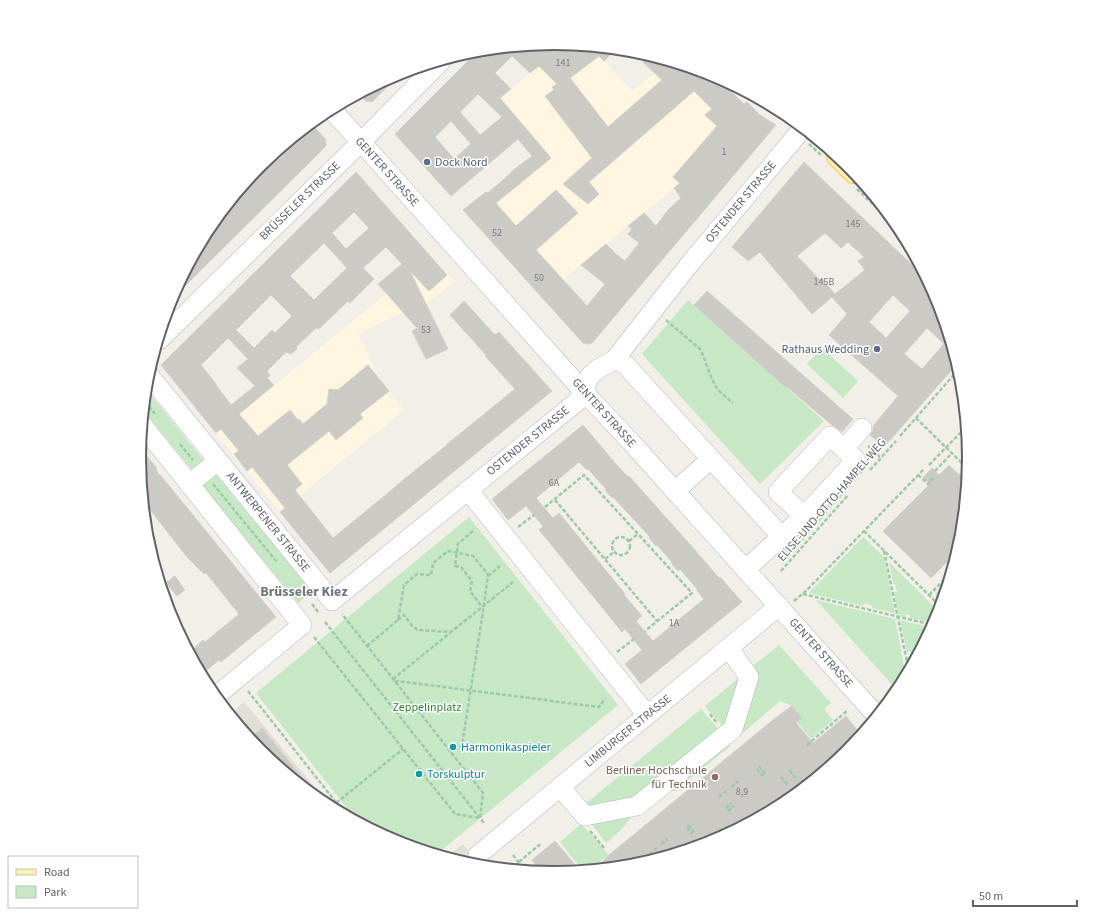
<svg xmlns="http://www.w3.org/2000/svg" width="1109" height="916" viewBox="0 0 1109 916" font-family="'Source Sans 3',sans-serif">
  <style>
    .commercial { fill: #fef6e0 }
    .education { fill: #e1ded6 }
    .green { fill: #c6e8c5 }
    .building { fill: #cccac5; stroke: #d6d1c6; fill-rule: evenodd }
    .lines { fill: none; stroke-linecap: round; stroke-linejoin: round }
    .minor-casing { stroke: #b5b8bc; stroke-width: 20 }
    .major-casing { stroke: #f3c65f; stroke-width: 24 }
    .path { stroke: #9ec9a9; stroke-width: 2.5; stroke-dasharray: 4 2; stroke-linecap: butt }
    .minor { stroke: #fff; stroke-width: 19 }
    .major { stroke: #fff0af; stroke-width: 22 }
    .service-dot { fill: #5c6f8a; stroke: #fff; stroke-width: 1.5 }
    .culture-dot { fill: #0f9aa8; stroke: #fff; stroke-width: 1.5 }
    .education-dot { fill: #8d6e63; stroke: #fff; stroke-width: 1.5 }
    .labels { text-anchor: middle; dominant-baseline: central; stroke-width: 3; stroke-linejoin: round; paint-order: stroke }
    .number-label { font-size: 10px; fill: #7a7d7f }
    .service-label { font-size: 12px; fill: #4e5e75; stroke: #fff; text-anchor: start }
    .street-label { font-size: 12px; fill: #5f6368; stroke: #fff }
    .park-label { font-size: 12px; fill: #338235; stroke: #fff }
    .culture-label { font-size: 12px; fill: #0d838f; stroke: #fff; text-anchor: start }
    .education-label { font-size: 12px; fill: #785e54; stroke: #fff; text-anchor: end }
    .quarter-label { font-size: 14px; font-weight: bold; fill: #70757a; stroke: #fff }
    .rim { fill: none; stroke: #5f6368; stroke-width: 2 }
  </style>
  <rect width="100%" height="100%" fill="#f1efe8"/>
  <g class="commercial">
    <path d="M555 43 616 49 604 61 632 91 669 61 714 75 744 104 747 102 760 115 776 125 707 206 680 183 542 297 474 222 550 158 500 98 539 66 520 46Z"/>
    <path d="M431 257 454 281 431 301 421 306 419 304 358 334 380 380 404 410 280 512 216 433Z"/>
  </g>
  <g class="education">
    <path d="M244 702 331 807 324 803 261 751 230 714Z"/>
    <path d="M463 844 480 866 473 865 446 857Z"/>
  </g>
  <g class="green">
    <path d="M688 300 824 421 760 484 642 354Z"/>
    <path d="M822 348 858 381 843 398 807 364Z"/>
    <path d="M146 389 204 461 196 475 144 411Z"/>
    <path d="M868 459 872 462 783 564 773 553 834 496Z"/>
    <path d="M213 471 312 592 298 603 200 483Z"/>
    <path d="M469 517 618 705 437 854 395 841 357 821 256 693Z"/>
    <path d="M863 537 884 557 895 613 872 608V605L864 603 863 606 809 593Z"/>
    <path d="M889 562 939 612 936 621H934V623L910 618V615L906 614 905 617 899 615 894 592H897L895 584H893Z"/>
    <path d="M949 580 943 601 935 594Z"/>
    <path d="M816 600 895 619 906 677 903 682 896 689Z"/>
    <path d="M900 620 932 628 910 668 909 661 911 660 910 651 907 652Z"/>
    <path d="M779 645 831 703 824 709 833 720 811 739 797 722 802 718 792 706 780 701 744 732 739 727 755 671 754 665Z"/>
    <path d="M741 676 724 728 705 706Z"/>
    <path d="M701 709 720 731 637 800 588 809 584 805Z"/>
    <path d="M728 741 730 744 729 747 676 790 673 791 671 788Z"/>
    <path d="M635 812 622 829 606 843 588 819Z"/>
    <path d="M581 824 609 855 601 861 607 868 577 871 580 867 560 842Z"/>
  </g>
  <g class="building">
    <path d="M555 43 616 49 604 61 599 56 570 78 608 127 662 80 643 62 649 55 714 75 744 104 747 102 760 115 776 125 592 343 588 344 583 343 463 210 486 192 488 193 511 173V172L532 156 518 139 451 196 395 134 479 50ZM512 56 530 73 539 66 557 84 552 87 554 90 545 96 592 158 563 184 588 204 599 194 589 182 694 91 712 109 705 115 717 126 673 177 680 183 674 188 681 198 668 210 656 226 644 213 628 226 632 229 628 234 639 243 625 261 616 254 606 244 581 265 605 284 587 306 536 250 578 213 556 190 516 226 496 203 551 158 500 98 511 89 495 73ZM478 94 502 117 480 135 460 112ZM451 121 471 144 454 159 435 137Z"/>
    <path d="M394 75 396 78 372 102 366 101 359 94Z"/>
    <path d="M311 123 326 140V146L177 294 175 292 210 227 234 198 259 174 256 171 261 164 271 156 274 159 293 141 291 140Z"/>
    <path d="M804 162 928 280 938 299 957 364 884 447 870 435 873 430V426L898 396 829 335 847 314 832 297 812 314 760 252 748 261 732 247ZM825 233 841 248 848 242 864 257 858 261 865 270 835 294 822 279 821 281 797 256ZM893 295 910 311 886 338 869 322ZM927 328 944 344 922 369 904 354Z"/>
    <path d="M356 172 447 275 429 291 410 271 448 349 426 359 412 331 417 328 378 284 402 264 386 247 363 268 374 279 350 303 348 301 319 329 316 328 296 347 297 349 291 354 286 352 267 371 270 376 267 378 274 385 239 414 258 436 290 410 298 420 299 419 303 424 327 404 329 389 338 390 368 365 389 391 360 414 363 418 336 440 329 431 287 465 302 484 295 490 333 538 388 493 403 480 447 445H446L515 389 485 356 486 355 450 315 464 301 495 335 499 332 552 391 330 573 280 512 285 508 252 467 247 471 234 454 239 451 221 429 216 433 161 365ZM354 212 369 228 346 249 332 233ZM324 243 347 268 314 300 290 276ZM271 295 292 316 275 333 272 330 254 348 236 330ZM228 338 248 359 237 368 255 386 231 405 216 385V384L201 365Z"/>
    <path d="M707 291 853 419 842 432 837 428 832 425 787 387 786 388 694 305Z"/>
    <path d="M583 425 615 463 628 477 629 476 694 549 719 578 720 577 742 602 641 684 625 664 642 650 625 629 622 632 549 542 539 530 543 526 526 506 508 520 492 499ZM579 462 587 470 588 469 606 489 605 490 612 498 613 497 650 537 649 538 656 546 657 545 672 562 671 563 678 571 680 569 698 590 697 591 704 599 653 641 636 621 642 616 624 595 625 594 564 519 559 513 553 518 536 498Z"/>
    <path d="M140 448 156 467 157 472 162 477 276 617 221 662 219 660 202 674 190 652 203 640 205 642 239 614 206 573 204 574 187 557 144 502 140 458Z"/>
    <path d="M949 465 959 475 960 473 967 480 961 539 958 551 931 578 883 531 930 484 923 478 932 468 939 475Z"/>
    <path d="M175 576 185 590 177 596 166 583Z"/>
    <path d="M792 706 802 718 796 723 813 743 846 716 861 735 848 752 785 803 713 841 635 865 607 868 602 862 609 855 774 719Z"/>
    <path d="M262 728 305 781 302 785 261 751 250 738Z"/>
    <path d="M555 841 567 855 580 871 554 873 541 872 532 860Z"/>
  </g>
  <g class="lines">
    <defs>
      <g id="minor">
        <path d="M331 109 371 153 583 391 631 442 877 716"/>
        <path d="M159 340 361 142 441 61"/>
        <path d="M615 359 627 366 631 371 782 537"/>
        <path d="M148 374 332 601 579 400 590 376 598 369 615 359 688 266 803 128"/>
        <path d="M143 426 302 625 216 696"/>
        <path d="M844 449 862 428"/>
        <path d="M189 484 218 461"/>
        <path d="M468 490 647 715"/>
        <path d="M675 491 711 459"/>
        <path d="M746 569 804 516 856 460 830 436 778 492 804 516"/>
        <path d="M560 787 585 816 637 806 733 729 749 677 729 648"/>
        <path d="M478 855 779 606"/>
      </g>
      <path id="major" d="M838 156 854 172"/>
    </defs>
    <use href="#minor" class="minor-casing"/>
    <use href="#major" class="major-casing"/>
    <g class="path">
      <path d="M767 103 786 122"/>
      <path d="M809 144 821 155"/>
      <path d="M857 189 903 233"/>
      <path d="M666 320 700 349C706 361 709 374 715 385 719 392 727 398 733 403"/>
      <path d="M145 402 155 414"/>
      <path d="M916 418 968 469"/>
      <path d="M900 436 959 369"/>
      <path d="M180 444 193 460"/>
      <path d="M868 446 880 457"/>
      <path d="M929 465 966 427"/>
      <path d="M870 470 896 441"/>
      <path d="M935 471 952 453"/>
      <path d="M918 475 928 484 933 478"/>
      <path d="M964 477 968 473"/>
      <path d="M213 484 277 562"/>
      <path d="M555 500 657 621"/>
      <path d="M545 507 584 475 692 593 645 631"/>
      <path d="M518 527 534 515"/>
      <path d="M473 531 458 544 455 566 461 567 472 581 470 591 482 607"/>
      <path d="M864 531 941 607"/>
      <circle cx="621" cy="546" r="9"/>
      <path d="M629 541 638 534"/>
      <path d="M884 551 909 671"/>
      <path d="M605 559 615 551"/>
      <path d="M781 571 848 495"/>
      <path d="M488 576 500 566"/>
      <path d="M803 594 933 625"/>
      <path d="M929 595 952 572"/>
      <path d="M794 601 807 590 924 469"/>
      <path d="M312 604 318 612"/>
      <path d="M398 620 404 615 413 627 418 630 451 632 513 582"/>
      <path d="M325 622 484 823"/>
      <path d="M314 637 455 814 480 818 483 793 342 614"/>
      <path d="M367 646 398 620 404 585 417 574 431 575 433 563 448 551 473 556 488 574 484 605 462 745 451 753"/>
      <path d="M617 652 634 639"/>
      <path d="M393 679 450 633"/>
      <path d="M395 682 397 681 599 707 605 698"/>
      <path d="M248 691 346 815"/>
      <path d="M710 714 717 723"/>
      <path d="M807 745 848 710"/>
      <path d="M759 766 765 774"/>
      <path d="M757 769 763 776"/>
      <path d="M789 770 797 780"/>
      <path d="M781 777 789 786"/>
      <path d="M800 784 803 788"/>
      <path d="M731 787 738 781"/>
      <path d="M307 788 310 792"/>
      <path d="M792 791 795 795"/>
      <path d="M719 797 726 791"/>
      <path d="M336 803 403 749"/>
      <path d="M726 808 732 803"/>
      <path d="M728 811 734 806"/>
      <path d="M688 825 694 832"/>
      <path d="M687 827 692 834"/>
      <path d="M719 828 725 835"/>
      <path d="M590 831 604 848"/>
      <path d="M710 835 714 841"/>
      <path d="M661 844 668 839"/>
      <path d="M649 854 657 848"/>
      <path d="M513 855 524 870"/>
      <path d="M519 862 539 845 540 846"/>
    </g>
    <use href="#minor" class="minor"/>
    <use href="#major" class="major"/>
  </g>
  <g class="service-dot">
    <circle cx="427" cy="162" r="4"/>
    <circle cx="877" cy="349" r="4"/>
  </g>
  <g class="culture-dot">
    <circle cx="453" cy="747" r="4"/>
    <circle cx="419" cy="774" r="4"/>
  </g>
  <circle class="education-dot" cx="715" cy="777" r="4"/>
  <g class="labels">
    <g class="number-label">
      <text x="563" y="63">141</text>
      <text x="724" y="152">1</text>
      <text x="853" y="224">145</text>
      <text x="497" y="233">52</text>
      <text x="539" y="278">50</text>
      <text x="824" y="282">145B</text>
      <text x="426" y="330">53</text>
      <text x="554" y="483">6A</text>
      <text x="674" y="623">1A</text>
      <text x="742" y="792">8,9</text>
    </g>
    <g class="service-label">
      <text x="435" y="162">Dock Nord</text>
      <text x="869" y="349" text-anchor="end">Rathaus Wedding</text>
    </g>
    <g class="street-label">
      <text transform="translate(387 172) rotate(48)">GENTER STRASSE</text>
      <text transform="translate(300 201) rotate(-44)">BRÜSSELER STRASSE</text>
      <text transform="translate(741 202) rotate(-50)">OSTENDER STRASSE</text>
      <text transform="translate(604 413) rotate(48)">GENTER STRASSE</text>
      <text transform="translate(528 441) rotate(-39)">OSTENDER STRASSE</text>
      <text transform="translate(832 500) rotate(-49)">ELISE-UND-OTTO-HAMPEL-WEG</text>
      <text transform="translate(268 522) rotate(51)">ANTWERPENER STRASSE</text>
      <text transform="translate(821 653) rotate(48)">GENTER STRASSE</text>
      <text transform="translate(628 731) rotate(-39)">LIMBURGER STRASSE</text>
    </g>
    <g class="park-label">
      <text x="427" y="707">Zeppelinplatz</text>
    </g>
    <g class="culture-label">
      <text x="461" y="747">Harmonikaspieler</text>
      <text x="427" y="774">Torskulptur</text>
    </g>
    <g class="education-label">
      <text x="707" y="770">Berliner Hochschule<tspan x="707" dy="14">für Technik</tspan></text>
    </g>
    <g class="quarter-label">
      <text x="304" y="592">Brüsseler Kiez</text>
    </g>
  </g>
  <path d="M0 0H1109V916H0ZM146 458a408 408 0 1 1 816 0a408 408 0 1 1-816 0Z" fill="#fff" fill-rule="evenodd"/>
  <path class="rim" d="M146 458a408 408 0 1 1 816 0a408 408 0 1 1-816 0Z"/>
  <rect x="8" y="856" width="130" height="52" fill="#ffffff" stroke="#bfc1c3"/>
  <rect x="16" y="869" width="20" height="6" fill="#fff0af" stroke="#bfc1c3"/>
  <text x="44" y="876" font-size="12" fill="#5f6368">Road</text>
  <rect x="16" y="886" width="20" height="12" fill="#c6e8c5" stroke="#bfc1c3"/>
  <text x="44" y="896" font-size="12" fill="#5f6368">Park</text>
  <path d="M973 900v6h104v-6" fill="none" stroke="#5f6368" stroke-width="2"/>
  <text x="979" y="900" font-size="12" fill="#5f6368" stroke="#ffffff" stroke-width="3" paint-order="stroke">50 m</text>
</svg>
